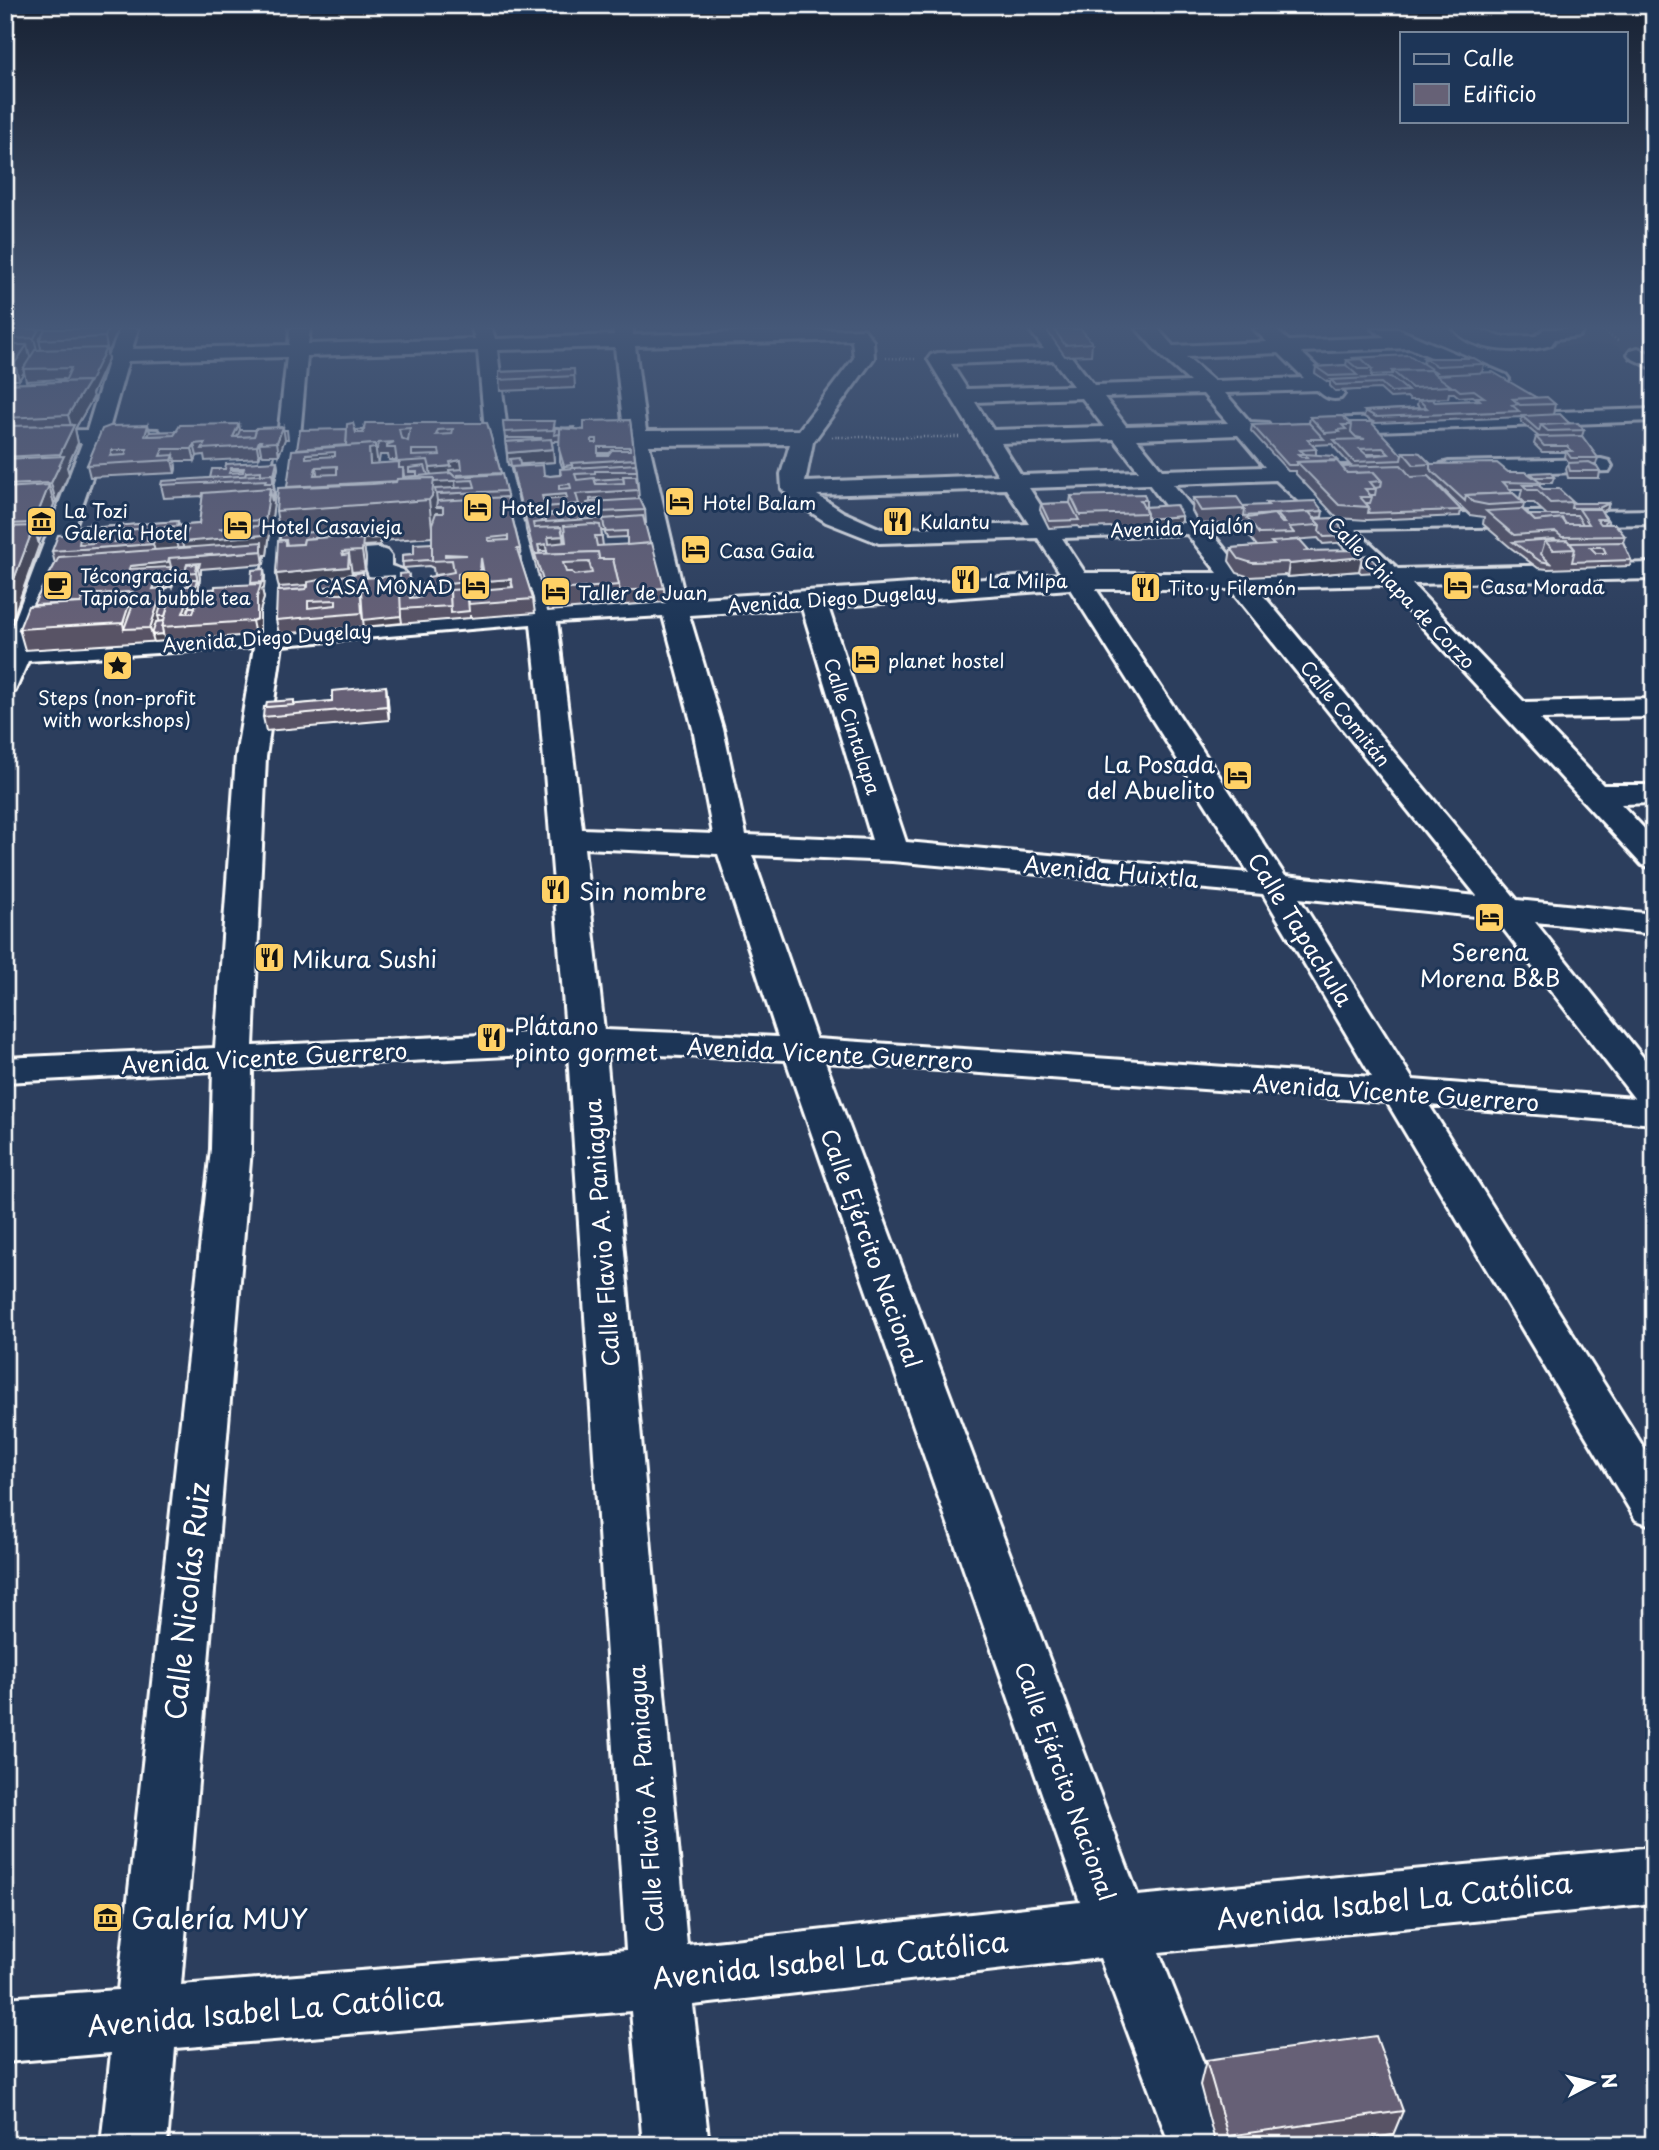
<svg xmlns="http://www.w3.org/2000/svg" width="1659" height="2150" viewBox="0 0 1659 2150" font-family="'Playpen Sans',sans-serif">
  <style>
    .built { fill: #3d4864 }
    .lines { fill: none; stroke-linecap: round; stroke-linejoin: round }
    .minor-casing { stroke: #fff; stroke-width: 6 }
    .path { stroke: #fff; stroke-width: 2.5; stroke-dasharray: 1 2.5; stroke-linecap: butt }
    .minor { fill: #1d3557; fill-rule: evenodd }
    .wall { fill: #585365; stroke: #fff; stroke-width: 2; fill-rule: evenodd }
    .shaded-wall { fill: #474453; stroke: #fff; stroke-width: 2 }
    .building { fill: #666176; stroke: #fff; stroke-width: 2; fill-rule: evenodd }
    .labels { text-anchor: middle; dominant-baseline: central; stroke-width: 6; stroke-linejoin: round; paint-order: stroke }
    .far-poi-label { font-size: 19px; fill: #fff; stroke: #1d3557; text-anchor: start }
    .far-street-label { font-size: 19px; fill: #fff; stroke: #1d3557 }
    .poi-label { font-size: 23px; fill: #fff; stroke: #1d3557; text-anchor: start }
    .street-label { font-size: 23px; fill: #fff; stroke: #1d3557 }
    .near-street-label { font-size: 28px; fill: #fff; stroke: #1d3557 }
    .near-poi-label { font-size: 28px; fill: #fff; stroke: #1d3557; text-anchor: start }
  </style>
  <rect width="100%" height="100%" fill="#2c3e5d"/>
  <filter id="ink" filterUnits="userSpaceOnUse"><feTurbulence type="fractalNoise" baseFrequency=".0143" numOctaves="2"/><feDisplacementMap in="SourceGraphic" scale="14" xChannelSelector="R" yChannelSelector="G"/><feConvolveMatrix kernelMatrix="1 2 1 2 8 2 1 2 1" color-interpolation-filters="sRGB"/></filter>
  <g filter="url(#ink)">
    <path class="built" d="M1449 329H1654V353L1630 354 1612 344 1484 349Z"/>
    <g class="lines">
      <defs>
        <g id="minor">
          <path d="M118 329H138L132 349 289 345 290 329H310L308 344 475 339 472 329H492L495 339 614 335 613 329H633V335L864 329 873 341 874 358 813 442 805 482 998 475 928 359 931 355 938 353 1044 349 1029 329H1049L1094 385 1190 382 1161 356 1137 329H1158L1173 346 1267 342 1254 329H1275L1289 341 1385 337 1372 329H1398L1506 375 1509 379 1506 383H1492L1410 348 1301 352 1327 377 1383 375 1390 377 1393 381 1390 385 1341 389 1344 394 1341 398C1330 401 1325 397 1317 390L1225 393 1250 422 1268 423 1271 428 1268 433 1261 434 1288 466H1355L1358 471 1355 476 1302 479 1340 515 1654 510V524L1355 529 1398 569 1654 563V579L1412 584 1524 702 1654 699V717L1540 719 1603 785H1654V803L1621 804 1654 839V868L1642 865 1384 585 1257 588 1517 900 1654 914V934L1535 922 1654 1071V1124L1429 1105 1654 1464V1526L1636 1520 1387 1102 825 1062 1138 1896 1654 1847V1903L1159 1952 1236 2145H1170L1100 1958 693 2005 709 2145H643L631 2011 175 2048 167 2145H101L111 2053 5 2062V1998L118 1990 211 1149 213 1071 5 1082V1058L215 1048 236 757 254 647 28 661 15 691 5 693V646L82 443 5 445V431L87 430 108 362 5 365V353L112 350ZM852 340 854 358 799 430 646 431 635 346ZM615 347 624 431 659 601 554 606 507 431 497 350ZM478 351 485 431 528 608 283 629 307 356ZM1279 353 1304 378 1214 381 1186 357ZM287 357 256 631 34 644 104 443 158 440 161 435 158 430 109 429 128 361ZM1053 360 1073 386 967 389 951 364ZM1203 394 1228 423 1126 426 1104 397ZM1082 398 1104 427 993 430 975 402ZM1238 435 1265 467 1162 470 1137 439ZM1114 439 1139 471 1021 475 1001 443ZM790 444 781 474 782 489 795 502 826 522 879 543 1038 538 1061 574 685 599 649 445ZM1276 480 1313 515 1201 519 1173 484ZM1149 484 1176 520 1052 523 1029 488ZM1006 489 1029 524 881 529 843 512 817 495ZM1327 529 1369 570 1244 573 1212 533ZM1187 534 1218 573H1085L1062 538ZM1070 589 1249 873 906 842 828 607ZM1096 589H1230L1477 896 1285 876ZM802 608 872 840 746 835 723 729 689 615ZM663 616 693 729 713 834 582 829 557 622ZM531 624 540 711 566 1031 253 1046 266 757 282 645ZM584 848 718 854 778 1037 604 1030ZM752 855 892 861 1263 894 1372 1077 816 1039ZM1299 898 1495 918 1634 1098 1413 1080ZM568 1053 626 1950 181 1985 251 1149 252 1069ZM606 1053 786 1060 1080 1902 687 1945Z"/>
          <path d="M1454 329H1478L1501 337 1536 336 1544 329H1580L1582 332 1579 336 1555 339 1551 345C1524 353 1474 354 1454 329Z"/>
          <path d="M1638 348 1654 355V369L1631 358 1628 354 1631 350Z"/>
          <path d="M1654 409V421L1320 433 1312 431 1309 426 1312 421 1320 419Z"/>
          <path d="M1601 459 1609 461 1612 466 1609 471 1449 476 1441 474 1438 469 1441 464 1449 462Z"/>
          <path d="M378 548 387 551 391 556V566L403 570 407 575 403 580 394 583 369 576 365 565 314 569 305 566 301 561 305 556 314 553Z"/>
        </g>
      </defs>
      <use href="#minor" class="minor-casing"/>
      <g class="path">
        <path d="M1599 329 1619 341"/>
        <path d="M886 358 915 359"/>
        <path d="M832 437H960"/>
      </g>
      <use href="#minor" class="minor"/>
    </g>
    <g class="wall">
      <path d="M5 329H119L108 353H107L108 359 92 394 93 398 75 429 78 443 67 467 69 474 56 502H54V504L38 542 39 545 5 640ZM24 372 26 381 64 379 57 382 6 384V380H19Z"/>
      <path d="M1048 329H1081L1092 343 1091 355 1065 356 1048 332Z"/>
      <path d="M1353 358 1423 364 1424 358 1484 364 1482 373 1537 398 1555 404 1553 415 1584 430 1582 436 1598 458 1596 464H1593L1600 471 1599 478H1568L1566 469 1568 463H1569L1565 457 1566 452H1542L1534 444 1536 437H1539L1521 422 1522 417 1375 423 1364 417 1365 411 1420 408 1417 405 1418 400H1410L1407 397 1390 398 1380 389 1335 391 1330 386V382H1328L1315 373 1316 367 1346 365 1347 360H1353ZM1449 393H1454L1459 397 1473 396 1477 399V400L1435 402 1427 399 1448 398Z"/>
      <path d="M574 369 575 388 500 391 499 372Z"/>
      <path d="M1310 417 1349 422 1402 455 1403 452 1431 464 1530 475 1531 473 1554 477 1552 483H1540V487L1543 489 1573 502 1572 503H1609L1607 509 1602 512 1610 524 1625 536 1623 542 1631 560 1630 566 1548 569 1538 568 1511 548 1483 524 1484 517 1470 515 1428 475V476L1461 510 1460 516 1367 520 1337 518 1296 474V471H1288L1251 431 1252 425 1309 423ZM1333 444V446L1351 466 1342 467 1316 455V449L1313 445ZM1366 454H1382V455L1368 456ZM1509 489H1522L1520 498 1525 503H1534L1547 515H1529L1523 509 1524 503Z"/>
      <path d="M630 420 637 471 639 499 645 510 646 523H644L664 588 665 602 548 611 526 530 525 521 524 522 510 465H508L503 421 584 430ZM555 441H560V461L563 469H560V475L550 476 544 475 528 466 520 465V464L554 462 552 442H554ZM579 506H587L588 513 580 514ZM601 531H604L607 538 627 537V545L603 546ZM565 533 566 542H564L563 534Z"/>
      <path d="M487 423 506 491 520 549 521 562 533 599 535 613 470 618V615V618L279 634 276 620 279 587 276 574 280 535 276 511 287 487 356 433V430ZM380 455H388L389 460H397V462L377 464V461H379ZM432 537V543L414 554 402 555 403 568 429 566 433 568 434 575 445 574 428 584 411 585 364 578 352 574V572L365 571 366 559 364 546 380 545 381 541ZM482 571 485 589 482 583ZM473 586 474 591H467V587ZM421 593V597L412 598V594Z"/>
      <path d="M148 425 150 432 256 430 283 427V430H287L288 439H285L279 455H263L262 453H261L259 458 205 461 204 455 197 456 195 461H175L176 468 175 473 90 477 87 465Z"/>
      <path d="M277 461 278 468 274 485 275 495 267 555H265L264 564 201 569V574H199L200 578 198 590 252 585 265 576 264 588 262 589 264 598 260 611V632L255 635 25 650 19 629 33 605 55 564 52 551 89 525 90 528 178 521 179 526 199 524 203 496 164 498 161 485 210 478 225 469ZM231 468H244L243 470H230ZM186 570 188 586 182 594 165 598 163 591H165L167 587H172L174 581 172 572Z"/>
      <path d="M1071 496 1146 500V507L1182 522 1146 526 1079 528 1078 526 1049 528 1040 510 1041 504 1070 503Z"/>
      <path d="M1193 498 1243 506H1266V503L1323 511 1322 517 1314 518 1349 536 1348 542 1323 544 1318 538 1292 540 1309 551 1360 556 1378 565 1376 572 1361 573 1359 571 1287 577 1285 575 1250 577 1237 573 1229 561 1231 548 1257 546 1245 531 1246 522 1199 524 1192 511Z"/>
      <path d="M386 686 388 701 389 720 266 731 263 717 295 705 332 701Z"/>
      <path d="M1206 2060 1403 2111 1393 2135 1326 2145H1216L1200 2085Z"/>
    </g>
    <g class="shaded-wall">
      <path d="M39 329H47L39 340 41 348 38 354 34 338Z"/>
      <path d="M108 329H119L108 353 105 337Z"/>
      <path d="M27 345 31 361 23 369 24 372 19 380 15 363Z"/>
      <path d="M106 348 108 359 92 394 93 398 75 429 78 443 67 467 69 474 56 502 51 483 61 461 60 454 72 429 68 415 88 383Z"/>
      <path d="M239 424 241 436 235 443 233 437Z"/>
      <path d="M148 425 151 437 145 436Z"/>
      <path d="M283 427 285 439 279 455 277 442Z"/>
      <path d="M259 441 261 453 259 458 257 446Z"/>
      <path d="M194 444 197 456 195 461 192 449Z"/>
      <path d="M375 444 378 466 370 464 369 449Z"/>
      <path d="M346 445 337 466 316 467 319 485 301 456Z"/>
      <path d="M553 449 554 462 508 465 507 453Z"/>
      <path d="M174 455 176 468 175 473 172 460Z"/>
      <path d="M461 460 463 472 452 474 453 479H452L449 470 450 479 435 480 434 478V482L436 481 455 480 456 493 436 494 438 507H443L444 520H438L437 532 433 537 429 500 432 495 406 496 403 468 406 490 421 488 422 483 433 482 434 478 431 474V480L430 468 451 466 450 462Z"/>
      <path d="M277 461 278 468 274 485 275 495 267 555H265L264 564 262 551 185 557 182 542 219 529 228 524 237 522 240 537 261 535 270 488 272 501 274 489 273 483Z"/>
      <path d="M572 465 573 478H565L564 466Z"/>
      <path d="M49 485 54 504 39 542 34 523Z"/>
      <path d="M566 494 567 505 543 507 542 496Z"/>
      <path d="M1609 503 1607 509 1598 514 1599 508Z"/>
      <path d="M1182 516V522L1146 526 1147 519Z"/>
      <path d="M178 521 180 531H174L178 550 169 558 174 581 172 587 169 573 164 574 167 587 165 591 162 577 129 569 130 566 158 563 153 544 65 550 88 528 89 525 92 538Z"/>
      <path d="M34 526 39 545 5 640V603Z"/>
      <path d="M380 534V545L364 546 366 559 365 571 362 551 356 540Z"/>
      <path d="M563 536 564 549 549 551 548 537Z"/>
      <path d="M546 544 548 557 540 558 538 545Z"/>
      <path d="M349 554 352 574 345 599 326 594H280L276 574 345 567Z"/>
      <path d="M1362 557 1359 571 1287 577 1289 564Z"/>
      <path d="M481 558 482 571V585L480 572Z"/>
      <path d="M197 564 200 578 199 586 196 572Z"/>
      <path d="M264 569 265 576 264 588 262 589 264 598 260 611V632L255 635 252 621 253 590 251 583Z"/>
      <path d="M158 578 161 591 153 589Z"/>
      <path d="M197 579 199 586 195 600H191Z"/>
      <path d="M511 579 513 593 486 595 485 581Z"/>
      <path d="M360 584 362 597 401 616 402 623 364 627 362 613Z"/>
      <path d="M399 587 400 594 375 589 395 587Z"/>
      <path d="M163 588 166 602 158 616 165 641 154 642 150 628Z"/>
      <path d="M133 592 138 612 124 629 123 623Z"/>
      <path d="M188 600 191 614 185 620 186 627 183 613Z"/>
      <path d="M386 686 388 701 389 720 387 706Z"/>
    </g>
    <g class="building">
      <path d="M5 329H39L34 338 5 339Z"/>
      <path d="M45 329H108L105 337 39 340Z"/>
      <path d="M1054 329H1081L1092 343 1065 345Z"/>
      <path d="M5 345H27L15 363H5Z"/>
      <path d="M106 348 89 383V381L57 382 66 379 71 368 23 369 35 350Z"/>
      <path d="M1409 355 1436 372H1433L1430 370 1392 371V374L1371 375 1372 369 1362 359 1355 360 1353 358Z"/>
      <path d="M1424 358H1474L1484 364 1437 366Z"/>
      <path d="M1362 359 1372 369H1358L1347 360Z"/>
      <path d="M1346 365 1357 375 1329 376 1316 367Z"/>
      <path d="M574 369V376L499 380V372Z"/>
      <path d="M1430 370 1451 386 1412 388 1392 371Z"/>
      <path d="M1493 372 1537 398 1513 399 1519 404 1512 405 1519 411 1376 417 1365 411 1427 408 1419 400 1432 399 1435 402 1480 400 1477 397H1484L1474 390 1460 391 1455 387H1450L1451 386 1436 375Z"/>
      <path d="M1391 377 1408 391 1391 392 1381 383 1336 385 1331 380Z"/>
      <path d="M89 381 68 415 5 418V384Z"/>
      <path d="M1547 397 1555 404 1520 405 1513 399Z"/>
      <path d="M1560 414 1570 424 1541 425 1539 431 1522 416Z"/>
      <path d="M1342 416 1352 425H1342L1346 429 1338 430 1340 432 1325 433 1310 417Z"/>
      <path d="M630 420 635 459 571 463 572 465 564 466 559 449 560 428 584 430V421ZM592 439H597V443H592ZM598 447H630V450H612L608 455H598Z"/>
      <path d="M503 421H555L553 430 504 432Z"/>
      <path d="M1349 422H1371L1402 455 1401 460 1354 462 1334 440 1365 439 1356 437 1351 432 1352 425ZM1383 448 1389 454 1368 456 1360 449Z"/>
      <path d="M353 423 356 433H363L365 423H487L501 473 458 475V476L455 477 450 473 449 470 462 469 461 460 450 462 451 466 430 468 428 460 397 462 395 448H387V445L394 442 378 443 377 449H375V444L346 446 347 424ZM410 428 408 441 401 438 399 429ZM453 429 452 434 436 435 438 430ZM412 450H439L440 455 412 456Z"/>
      <path d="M1309 423 1324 439H1307L1316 449 1300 450 1305 454 1333 456 1337 460 1297 462V465H1288L1252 425ZM1298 454H1305L1307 457H1301Z"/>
      <path d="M1578 423 1584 430 1548 431 1541 425Z"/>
      <path d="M239 424 233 437 254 436 256 428 283 427 277 442 260 443 261 441H259L257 446 202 449 205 443 194 444 192 449H163L160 456 174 455 172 460 87 465 102 429 110 426 148 425 145 436 174 435 180 425ZM112 450H127L125 455 110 456Z"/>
      <path d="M74 425 60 454 5 457V426Z"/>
      <path d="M575 427 574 429 560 428V434L554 435 555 428Z"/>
      <path d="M347 429 346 445 297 449 300 430Z"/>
      <path d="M240 430H256L254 436 237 437Z"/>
      <path d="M356 430H364L363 433H356Z"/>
      <path d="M177 431 174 435 148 436 150 432Z"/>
      <path d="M1582 436 1598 458H1571L1566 451H1572L1567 446H1544L1536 437Z"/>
      <path d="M505 438H541V440L506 442V449Z"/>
      <path d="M551 439 553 449 507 453 506 442Z"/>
      <path d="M375 444V448L369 449 370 464 399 462V468H403V477L451 473 455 477 502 474 506 491 436 494 435 489 475 487 473 480 434 482V478L397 479V481L287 487 292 450ZM335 452V456L306 458V454ZM337 466V474L314 475 316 467Z"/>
      <path d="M1403 452H1415L1420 453 1431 464 1414 465Z"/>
      <path d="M598 453H609L608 455H598Z"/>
      <path d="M64 456 51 483 5 485V459Z"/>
      <path d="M519 458 520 465H528V466L512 467V473L510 459Z"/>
      <path d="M277 461 273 479 272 474 261 475V471L246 472 245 476 210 478 212 469H225L226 464ZM231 468H244L243 472 229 473Z"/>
      <path d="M1337 461 1347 473 1374 472 1382 481 1370 482 1376 489H1365L1372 497H1360L1369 507 1339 505 1297 462Z"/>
      <path d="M1589 462 1597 466 1600 471H1570L1568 463Z"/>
      <path d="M1497 463 1508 472H1526L1541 483 1503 482 1513 493 1466 495 1465 501 1430 469V464Z"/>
      <path d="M636 464 637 471H595V473L575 474 577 480 594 478 596 484 624 483 623 476H636L638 490 576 494 579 504 522 509 512 467 543 465 544 475 550 476 561 475 560 469ZM570 484 571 488 559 489V485ZM566 494 567 498 543 500 542 496Z"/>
      <path d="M1401 465 1411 477 1428 476 1461 510 1368 513 1369 507 1366 503H1370L1372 497 1370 495H1375L1376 489 1375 488 1381 487 1382 481 1374 472 1347 473 1342 467Z"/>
      <path d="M425 466 428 475 409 477 417 476V472H409V468Z"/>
      <path d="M1550 472 1554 477H1535L1531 473Z"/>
      <path d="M272 474 273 478V483H265L266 480 161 485 162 481Z"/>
      <path d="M434 478 432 496 429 500 276 511 278 488 372 484 396 482 397 479Z"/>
      <path d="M623 478 624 483 603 484H596L595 480Z"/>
      <path d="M49 485 34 523 5 524V488Z"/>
      <path d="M1523 485H1538L1543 489H1559L1573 502 1550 503 1537 490H1528Z"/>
      <path d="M270 488 263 535 182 542 188 530 174 531V534L148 536 147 541H154L153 544 52 551 58 535 81 534 79 544 94 543 97 532 199 524 203 493ZM259 520 258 526 219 529 227 527 228 524 237 522ZM127 536 125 541 115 542 119 537Z"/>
      <path d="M270 489H274L272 501Z"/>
      <path d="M1513 493 1524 503 1488 505 1473 502 1466 495Z"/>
      <path d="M1144 494 1146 500H1140L1147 513 1080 515 1071 496Z"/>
      <path d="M507 497 520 549H517L533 599 469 604 467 591 513 587 511 579 485 581 481 558 480 572 458 574V578L465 577 466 582 449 584 451 606 400 609V574L408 573 411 585 428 584V577L454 572 452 560 432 561V524L436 513H443V507H436L437 501ZM508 536V540L489 541 488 538ZM445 554 467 555 445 556ZM421 593V597L410 598 409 594Z"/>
      <path d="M1237 497 1245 509 1201 511 1193 498Z"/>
      <path d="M600 498 601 501 590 502V499Z"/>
      <path d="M640 499 645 510 602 512 603 518 546 522V516L589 513 587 503 591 502Z"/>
      <path d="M1315 501 1323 511 1244 516 1245 509 1243 506 1268 505 1266 503Z"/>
      <path d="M1070 503 1079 520 1049 521 1041 504Z"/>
      <path d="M1572 503H1609L1599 508H1571Z"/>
      <path d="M1176 505 1182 516 1147 519V513L1144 507Z"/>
      <path d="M1522 509 1535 521 1562 518 1566 524H1589L1579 509H1600L1606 519H1597L1601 524H1615L1625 536 1562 537 1556 532 1514 535 1486 511Z"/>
      <path d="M567 512 568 514 546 516V521L542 522 541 516 532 517 539 516V514Z"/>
      <path d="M1309 512 1320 525 1289 527 1294 533 1259 534 1247 518 1274 514 1282 523H1285L1277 514Z"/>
      <path d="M1529 515H1577L1583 524H1566L1562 518 1535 521Z"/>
      <path d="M541 516 542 522 533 523 534 528 561 527 563 536 548 537 549 544 566 542 564 526 592 524 600 525 602 536H595L597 546 652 543 664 588 620 591 613 559H599L598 552 547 554 546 544 538 545 540 554H535L536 561 525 517Z"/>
      <path d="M643 516 650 543 627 545V531L606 532 604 526 603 519Z"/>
      <path d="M1604 516H1605L1610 524H1605L1606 519Z"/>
      <path d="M1333 518 1349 536 1324 537 1319 531 1320 525 1314 519Z"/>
      <path d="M178 521 177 526 97 532 95 539 82 540 81 534 65 535 67 527 89 525 88 528Z"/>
      <path d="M34 526 5 603V527Z"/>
      <path d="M324 531V537L304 539 303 544 287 545 286 540H280V535Z"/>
      <path d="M380 534 379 538 363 539 346 540 345 536Z"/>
      <path d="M345 536V540L363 539 362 551 342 552 343 555 349 554 348 567 276 574 278 541 286 540V545L303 544 304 539Z"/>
      <path d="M1554 539 1556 540 1545 541 1541 554 1550 563 1540 561 1513 542Z"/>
      <path d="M1300 540 1309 550 1303 551 1355 550 1362 557 1289 564 1287 562 1252 563 1239 559 1231 548 1274 545 1271 542Z"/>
      <path d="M1567 540 1575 549 1553 550 1545 541Z"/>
      <path d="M262 542V551L169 558 168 562 130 566 129 569 171 567 169 573 164 574 162 577 158 578 153 589 163 588 150 628 124 629 135 599 133 592 84 595 81 603 33 605 59 557ZM131 580 130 585 121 584 122 581Z"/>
      <path d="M1623 542 1631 560 1572 562 1575 549 1570 543ZM1590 547H1603L1606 553H1596Z"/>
      <path d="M432 543V561L428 560 402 562V555L414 554V544Z"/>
      <path d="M539 551H547V554H540Z"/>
      <path d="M598 552 599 559H613L619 585 546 591 535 554ZM589 562 592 573 574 575 572 572H566L563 563Z"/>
      <path d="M1368 555 1378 565 1362 566 1361 564 1362 557 1360 556Z"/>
      <path d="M200 563 199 567H198L197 564 187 565 186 568 187 564Z"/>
      <path d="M197 564 196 572 185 573 187 565Z"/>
      <path d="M264 569 263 582 251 583 252 570Z"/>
      <path d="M363 572V583L360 584 362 613 276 620 277 591 305 589 308 587V582ZM343 585V594H326V587ZM336 600V605L308 608V601Z"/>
      <path d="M394 576V581H400L399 587 375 589 400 591 401 616 363 620 361 590H364V578Z"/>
      <path d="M191 579H197L194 590H191L190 594H182L185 586H190Z"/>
      <path d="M484 583V587L473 588V584Z"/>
      <path d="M261 584 257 597V619L252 621 162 627 169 603 174 602 177 595 190 594 191 590 215 589V586ZM188 600H197L193 613H183Z"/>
      <path d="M306 585V588L305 589 279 591V587Z"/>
      <path d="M467 589 469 611 451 613 450 590Z"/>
      <path d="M133 592 123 623 19 629 28 606 81 603 84 595Z"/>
      <path d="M176 596 174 602 169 603 165 616H158L163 599Z"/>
      <path d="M189 607H195L193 613H187Z"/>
      <path d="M164 621 162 627 163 634 152 635 156 622Z"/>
      <path d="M386 686 387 706 263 717 264 707 332 701V691Z"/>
      <path d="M294 700V705L266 707 267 702Z"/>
      <path d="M1376 2036 1403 2111 1228 2136 1206 2060Z"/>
    </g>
  </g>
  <linearGradient id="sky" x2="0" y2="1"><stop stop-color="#182233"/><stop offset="0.52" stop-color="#455878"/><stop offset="1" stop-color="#455878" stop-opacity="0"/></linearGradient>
  <rect width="1659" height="630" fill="url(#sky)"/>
  <defs>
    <symbol id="hotel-square" viewBox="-11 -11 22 22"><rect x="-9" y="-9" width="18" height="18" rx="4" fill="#ffd166" stroke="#1d3557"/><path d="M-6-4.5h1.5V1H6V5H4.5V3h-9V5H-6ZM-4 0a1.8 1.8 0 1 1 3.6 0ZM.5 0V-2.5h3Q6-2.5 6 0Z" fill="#111"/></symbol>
    <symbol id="museum-square" viewBox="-11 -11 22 22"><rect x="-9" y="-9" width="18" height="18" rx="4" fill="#ffd166" stroke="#1d3557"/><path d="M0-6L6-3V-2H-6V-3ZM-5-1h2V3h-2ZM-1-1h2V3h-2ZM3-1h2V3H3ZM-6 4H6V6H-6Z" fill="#111"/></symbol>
    <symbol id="restaurant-square" viewBox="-11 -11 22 22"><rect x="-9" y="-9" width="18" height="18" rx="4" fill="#ffd166" stroke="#1d3557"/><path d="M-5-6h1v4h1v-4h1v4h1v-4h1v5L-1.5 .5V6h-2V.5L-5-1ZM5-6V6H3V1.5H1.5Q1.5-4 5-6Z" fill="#111"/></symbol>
    <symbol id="cafe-square" viewBox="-11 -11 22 22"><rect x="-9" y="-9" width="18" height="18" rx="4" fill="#ffd166" stroke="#1d3557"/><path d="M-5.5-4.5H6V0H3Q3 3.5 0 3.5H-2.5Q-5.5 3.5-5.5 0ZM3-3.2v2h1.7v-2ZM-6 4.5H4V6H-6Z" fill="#111"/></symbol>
    <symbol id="sight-square" viewBox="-11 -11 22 22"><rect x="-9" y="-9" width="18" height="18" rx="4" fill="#ffd166" stroke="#1d3557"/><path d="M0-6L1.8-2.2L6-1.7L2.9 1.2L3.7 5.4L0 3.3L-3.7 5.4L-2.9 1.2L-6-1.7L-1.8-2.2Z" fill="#111"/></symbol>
  </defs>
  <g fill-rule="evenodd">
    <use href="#hotel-square" x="662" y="484" width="35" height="35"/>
    <use href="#hotel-square" x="460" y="490" width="35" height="35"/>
    <use href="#museum-square" x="24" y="504" width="35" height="35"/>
    <use href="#restaurant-square" x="880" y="504" width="35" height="35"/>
    <use href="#hotel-square" x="220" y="508" width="35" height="35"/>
    <use href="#hotel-square" x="678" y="532" width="35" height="35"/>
    <use href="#restaurant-square" x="948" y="562" width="35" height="35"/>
    <use href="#cafe-square" x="40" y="568" width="35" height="35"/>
    <use href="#hotel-square" x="458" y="568" width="35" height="35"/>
    <use href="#hotel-square" x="1440" y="568" width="35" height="35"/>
    <use href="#restaurant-square" x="1128" y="570" width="35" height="35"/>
    <use href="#hotel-square" x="538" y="574" width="35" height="35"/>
    <use href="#hotel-square" x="848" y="642" width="35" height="35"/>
    <use href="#sight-square" x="100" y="648" width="35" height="35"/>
    <use href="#hotel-square" x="1220" y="758" width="35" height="35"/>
    <use href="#restaurant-square" x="538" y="872" width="35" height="35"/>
    <use href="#hotel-square" x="1472" y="900" width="35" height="35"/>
    <use href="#restaurant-square" x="252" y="940" width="35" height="35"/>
    <use href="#restaurant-square" x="474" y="1020" width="35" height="35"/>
    <use href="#museum-square" x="90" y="1900" width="35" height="35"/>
  </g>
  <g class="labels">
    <g class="far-poi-label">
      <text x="703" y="502">Hotel Balam</text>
      <text x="501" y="507">Hotel Jovel</text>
      <text x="64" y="510">La Tozi<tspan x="64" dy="22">Galeria Hotel</tspan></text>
      <text x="920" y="521">Kulantu</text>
      <text x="261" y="526">Hotel Casavieja</text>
      <text x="719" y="550">Casa Gaia</text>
      <text x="80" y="575">Técongracia<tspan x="80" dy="22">Tapioca bubble tea</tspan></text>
      <text x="988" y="580">La Milpa</text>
      <text x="453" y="586" text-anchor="end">CASA MONAD</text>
      <text x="1480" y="586">Casa Morada</text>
      <text x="1168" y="587">Tito y Filemón</text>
      <text x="578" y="592">Taller de Juan</text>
      <text x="888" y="660">planet hostel</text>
      <text x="117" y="697" text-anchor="middle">Steps (non-profit<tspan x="117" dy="22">with workshops)</tspan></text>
    </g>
    <g class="far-street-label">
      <text transform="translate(1182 527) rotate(-2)">Avenida Yajalón</text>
      <text transform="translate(1402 592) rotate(46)">Calle Chiapa de Corzo</text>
      <text transform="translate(832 598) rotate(-4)">Avenida Diego Dugelay</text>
      <text transform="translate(267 637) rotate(-4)">Avenida Diego Dugelay</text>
      <text transform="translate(1346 713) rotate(51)">Calle Comitán</text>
      <text transform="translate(853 726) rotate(72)">Calle Cintalapa</text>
    </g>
    <g class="poi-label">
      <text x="1215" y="763" text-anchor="end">La Posada<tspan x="1215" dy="26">del Abuelito</tspan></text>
      <text x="579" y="890">Sin nombre</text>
      <text x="1490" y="951" text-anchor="middle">Serena<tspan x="1490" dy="26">Morena B&amp;B</tspan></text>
      <text x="292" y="958">Mikura Sushi</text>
      <text x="514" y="1025">Plátano<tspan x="514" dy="26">pinto gormet</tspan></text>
    </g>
    <g class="street-label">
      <text transform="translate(1111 871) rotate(5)">Avenida Huixtla</text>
      <text transform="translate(1301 929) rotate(58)">Calle Tapachula</text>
      <text transform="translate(830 1053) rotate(3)">Avenida Vicente Guerrero</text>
      <text transform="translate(264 1057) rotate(-3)">Avenida Vicente Guerrero</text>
      <text transform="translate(1396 1092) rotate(4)">Avenida Vicente Guerrero</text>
      <text transform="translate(601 1233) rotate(-94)">Calle Flavio A. Paniagua</text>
      <text transform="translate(872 1248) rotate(70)">Calle Ejército Nacional</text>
      <text transform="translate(1066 1781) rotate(70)">Calle Ejército Nacional</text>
      <text transform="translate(645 1799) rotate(-94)">Calle Flavio A. Paniagua</text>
    </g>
    <g class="near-street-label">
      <text transform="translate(186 1601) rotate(-84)">Calle Nicolás Ruiz</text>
      <text transform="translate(1394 1900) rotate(-6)">Avenida Isabel La Católica</text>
      <text transform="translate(830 1959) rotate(-6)">Avenida Isabel La Católica</text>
      <text transform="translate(265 2010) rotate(-5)">Avenida Isabel La Católica</text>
    </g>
    <g class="near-poi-label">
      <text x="131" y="1917">Galería MUY</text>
    </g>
  </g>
  <rect width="1659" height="2150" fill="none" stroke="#1d3557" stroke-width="28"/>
  <rect x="14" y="14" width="1631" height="2122" fill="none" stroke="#fff" stroke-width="2.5" filter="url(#ink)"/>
  <rect x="1400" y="32" width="228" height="91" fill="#1d3557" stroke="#77869a" stroke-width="2"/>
  <rect x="1414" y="54" width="35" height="10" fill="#1d3557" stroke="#77869a" stroke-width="2"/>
  <text x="1463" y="66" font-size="21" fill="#ffffff">Calle</text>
  <rect x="1414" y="84" width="35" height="21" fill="#666176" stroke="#77869a" stroke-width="2"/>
  <text x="1463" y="102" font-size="21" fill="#ffffff">Edificio</text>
  <g transform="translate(1592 2083) rotate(83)" stroke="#1d3557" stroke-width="5" paint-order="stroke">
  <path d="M0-5L12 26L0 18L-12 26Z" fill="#ffffff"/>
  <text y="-10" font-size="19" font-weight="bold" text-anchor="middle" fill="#ffffff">N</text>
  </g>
</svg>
